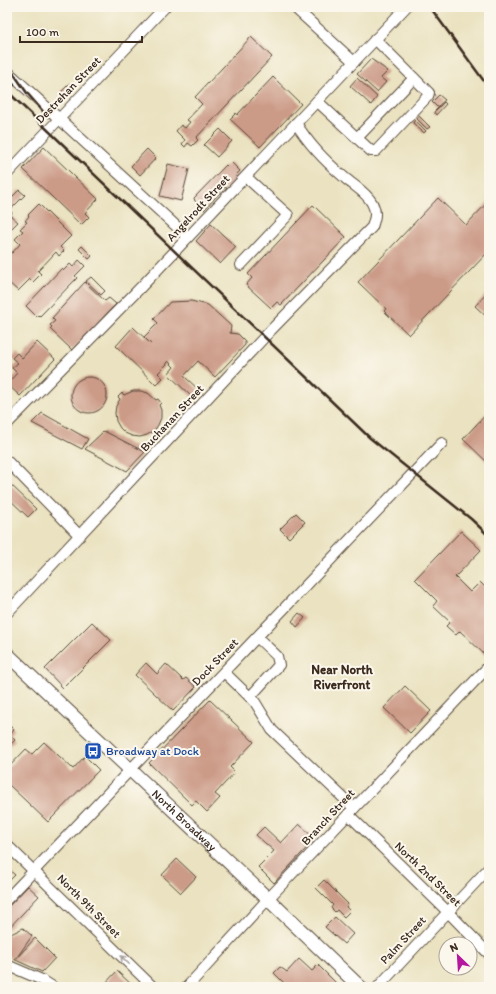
<svg xmlns="http://www.w3.org/2000/svg" width="496" height="994" viewBox="0 0 496 994" font-family="Itim,sans-serif">
  <style>
    .building { fill: #cc9b88 }
    .lines { fill: none; stroke-linecap: round; stroke-linejoin: round }
    .minor-casing { stroke: #554636; stroke-width: 12 }
    .major-casing { stroke: #554636; stroke-width: 15 }
    .minor { stroke: #fff; stroke-width: 10 }
    .major { stroke: #fff; stroke-width: 13 }
    .rail { stroke: #3b2a1e; stroke-width: 2.5 }
    .oneway { stroke: #a79f9a }
    .labels { text-anchor: middle; dominant-baseline: central; stroke-width: 4; stroke-linejoin: round; paint-order: stroke }
    .street-label { font-size: 12px; fill: #3b2a1e; stroke: #fbf7ec }
    .transit-label { font-size: 12px; fill: #164399; stroke: #fbf7ec; text-anchor: start }
    .neighbourhood-label { font-size: 13px; font-weight: bold; fill: #3b2a1e; stroke: #fbf7ec }
  </style>
  <rect width="100%" height="100%" fill="#fbf7ec"/>
  <filter id="ink" filterUnits="userSpaceOnUse"><feTurbulence type="fractalNoise" baseFrequency=".025" numOctaves="2"/><feDisplacementMap in="SourceGraphic" scale="8" xChannelSelector="R" yChannelSelector="G"/><feConvolveMatrix kernelMatrix="1 2 1 2 8 2 1 2 1" color-interpolation-filters="sRGB"/></filter>
  <filter id="wash" filterUnits="userSpaceOnUse"><feTurbulence type="fractalNoise" baseFrequency=".012" numOctaves="4" result="noise"/><feDisplacementMap in="SourceGraphic" scale="16" xChannelSelector="R" yChannelSelector="G"/><feGaussianBlur stdDeviation="0.9" result="paint"/><feColorMatrix in="noise" values="0 0 0 0 0 0 0 0 0 0 0 0 0 0 0 0 0 1.4 0 .05"/><feComposite in="paint" operator="in"/></filter>
  <g filter="url(#wash)">
    <rect width="100%" height="100%" fill="#eae2c0"/>
    <g id="blocks">
      <g class="building">
        <path d="M251 37 272 57 196 138 198 140 192 146 188 143 185 147 182 144 185 140 176 131 181 125 185 128 190 122 187 120 202 104 195 97Z"/>
        <path d="M371 59 388 71 381 78 386 82 377 92 357 74Z"/>
        <path d="M273 77 301 104 260 147 230 119 236 113 237 115Z"/>
        <path d="M357 78 377 97 371 105 350 86Z"/>
        <path d="M70 83 75 88 65 98 60 93Z"/>
        <path d="M439 95 445 100 437 107 432 102Z"/>
        <path d="M444 102 446 104 436 115 434 112Z"/>
        <path d="M419 116 430 127 427 129 417 119Z"/>
        <path d="M415 120 426 131 424 133 413 123Z"/>
        <path d="M220 129 232 141 217 157 204 145Z"/>
        <path d="M44 147 98 199 85 213 89 217 81 225 23 169Z"/>
        <path d="M147 149 156 158 140 175 131 166Z"/>
        <path d="M231 162 240 171 236 175 238 178 228 189 225 187 204 210 195 201 194 198 226 165 227 166Z"/>
        <path d="M168 164 189 169 181 201 160 196Z"/>
        <path d="M19 190 25 195 10 210 12 213 10 215 18 222 7 233V202Z"/>
        <path d="M438 198 466 225 489 201V251L409 335 384 311 386 309 358 282Z"/>
        <path d="M39 204 71 236 60 247 64 251 59 256 56 252 38 271 41 274 33 282 30 279 18 291 7 281V251L8 250 12 253 20 244 15 239 23 231 20 229 27 222 25 221 29 216 28 215Z"/>
        <path d="M313 205 346 237 281 305 277 302 271 308 246 285 252 278 248 274Z"/>
        <path d="M211 224 236 247 220 264 196 241Z"/>
        <path d="M82 246 92 256 89 259 79 249Z"/>
        <path d="M79 260 85 266 75 276 77 278 40 316 39 315 37 317 26 306 62 268 64 270 70 264 73 267Z"/>
        <path d="M91 277 105 291 101 295 86 281Z"/>
        <path d="M85 282 105 301 109 298 116 304 72 350 50 329 52 327 50 325 55 321 52 318Z"/>
        <path d="M489 291V319L475 306Z"/>
        <path d="M191 301 208 305 231 326 230 333 238 334 245 341V345L215 377 198 361 184 376 201 392 194 399 168 374 174 367 168 361 167 364 158 373 163 378 156 385 116 346 133 327 151 344 144 337 158 323 154 319 170 302Z"/>
        <path d="M37 342 55 359 20 396 7 384 17 373 12 368 18 363 12 358 17 353 22 358Z"/>
        <circle cx="89" cy="395" r="18"/>
        <path d="M133 391H141L148 393 156 400 158 399 161 403 159 405 161 410V418L158 425 154 431 147 435 140 437 132 436 125 433 120 428 116 421 115 413 116 406 120 399 118 397 122 393 124 395Z"/>
        <path d="M489 411V464L463 439Z"/>
        <path d="M42 413 88 439 82 449 32 423Z"/>
        <path d="M104 431 145 452 127 471 85 449Z"/>
        <path d="M7 481 36 509 28 517 7 497Z"/>
        <path d="M296 513 305 522 289 538 280 529Z"/>
        <path d="M461 531 481 550 455 577 470 592 480 582 487 589 489 587V654L486 656 460 631 456 635 446 626 450 622 433 606 437 601 415 579Z"/>
        <path d="M299 613 305 618 297 627 292 621Z"/>
        <path d="M92 622 111 640 63 688 45 669Z"/>
        <path d="M146 663 157 674 166 664 183 680 186 678 196 687 173 711 135 675Z"/>
        <path d="M405 686 431 711 410 733 384 708Z"/>
        <path d="M210 700 254 742 230 767 235 772 215 794 220 798 207 812 196 801 192 805 149 763Z"/>
        <path d="M7 723 14 730 10 735 15 740 9 746 7 745Z"/>
        <path d="M44 742 73 769 85 756 99 770 48 822 7 783V769L26 749 32 754Z"/>
        <path d="M299 824 315 839 274 883 258 867 274 851 256 835 264 827 281 843Z"/>
        <path d="M177 859 196 877 181 893 162 875Z"/>
        <path d="M7 868 15 875 7 883Z"/>
        <path d="M324 880 348 904 346 907 350 911 344 917 337 910 335 912 331 908 333 905 316 888Z"/>
        <path d="M28 886 39 896 7 930V908Z"/>
        <path d="M335 917 353 934 344 944 325 927Z"/>
        <path d="M23 928 32 936 15 960 35 938 55 958 42 972 7 956V936Z"/>
        <path d="M299 959 312 971 318 965 340 987H288L274 973 280 967 287 972Z"/>
        <path d="M117 971 134 987H102Z"/>
      </g>
    </g>
  </g>
  <g filter="url(#ink)">
    <use href="#blocks" fill-opacity="0" stroke="#554636" stroke-width="1"/>
    <g class="lines">
      <defs>
        <g id="minor">
          <path d="M294 7 354 62"/>
          <path d="M7 71 188 237"/>
          <path d="M317 101 371 151H376L428 96 429 93 375 39"/>
          <path d="M357 138 414 78"/>
          <path d="M7 174 165 7"/>
          <path d="M241 265 288 215 246 177"/>
          <path d="M7 424 141 287 406 7"/>
          <path d="M7 461 80 536"/>
          <path d="M7 613 271 330 372 227C375 218 377 212 372 203 366 192 354 186 345 178 326 162 309 145 296 123"/>
          <path d="M224 672 255 702 272 730 354 808"/>
          <path d="M250 697 279 665 277 656 257 637"/>
          <path d="M348 814 448 912 489 954"/>
          <path d="M7 845 153 987"/>
          <path d="M7 899 442 443"/>
          <path d="M7 965 42 980 53 987"/>
          <path d="M187 987 268 899 489 666"/>
          <path d="M378 987 489 868"/>
        </g>
        <g id="major">
          <path id="s1" d="M7 654 268 899 360 987"/>
        </g>
      </defs>
      <use href="#minor" class="minor-casing"/>
      <use href="#major" class="major-casing"/>
      <use href="#minor" class="minor"/>
      <use href="#major" class="major"/>
      <g class="rail">
        <path d="M430 7 489 88"/>
        <path d="M7 64 27 93 48 117"/>
        <path d="M7 78 14 85"/>
        <path d="M7 91 370 438 471 519 489 536"/>
      </g>
    </g>
    <defs><path id="oneway-shaft" d="M-6 0H5M1.5-3L5.5 0L1.5 3" fill="none" stroke-width="1.6" stroke-linecap="round" stroke-linejoin="round"/></defs>
    <use class="oneway" href="#oneway-shaft" transform="translate(125 960) rotate(-135)"/>
  </g>
  <defs>
    <symbol id="bus-square" viewBox="-11 -11 22 22"><rect x="-9" y="-9" width="18" height="18" rx="4" fill="#1a4fb4" stroke="#fbf7ec"/><path d="M-5-6H5V4H4V6H2V4H-2V6H-4V4H-5ZM-3.5-4V0h7V-4ZM-3.5 1.2v1.5H-2V1.2ZM2 1.2v1.5H3.5V1.2Z" fill="#fff"/></symbol>
  </defs>
  <g fill-rule="evenodd">
    <use href="#bus-square" x="83" y="741" width="20" height="20"/>
  </g>
  <g class="labels">
    <g class="street-label">
      <text transform="translate(68 90) rotate(-46)">Destrehan Street</text>
      <text transform="translate(198 208) rotate(-47)">Angelrodt Street</text>
      <text transform="translate(172 418) rotate(-47)">Buchanan Street</text>
      <text transform="translate(215 662) rotate(-46)">Dock Street</text>
      <text transform="translate(328 817) rotate(-47)">Branch Street</text>
      <text stroke="none"><textPath href="#s1" startOffset="243">North Broadway</textPath></text>
      <text transform="translate(428 874) rotate(44)">North 2nd Street</text>
      <text transform="translate(89 906) rotate(45)">North 9th Street</text>
      <text transform="translate(403 940) rotate(-47)">Palm Street</text>
    </g>
    <g class="transit-label">
      <text x="106" y="751">Broadway at Dock</text>
    </g>
    <g class="neighbourhood-label">
      <text x="342" y="669">Near North<tspan x="342" dy="15">Riverfront</tspan></text>
    </g>
  </g>
  <rect width="496" height="994" fill="none" stroke="#fbf7ec" stroke-width="24"/>
  <g transform="translate(458 956) rotate(335)"><circle r="19" fill="#fbf7ec" stroke="#aea59a"/>
  <path d="M0-3L7 15L0 10L-7 15Z" fill="#b5179e"/>
  <text y="-6" font-size="11" font-weight="bold" text-anchor="middle" fill="#3b2a1e">N</text>
  </g>
  <path d="M20 36v6h122v-6" fill="none" stroke="#3b2a1e" stroke-width="2"/>
  <text x="26" y="36" font-size="12" fill="#3b2a1e" stroke="#fbf7ec" stroke-width="3" paint-order="stroke">100 m</text>
</svg>
